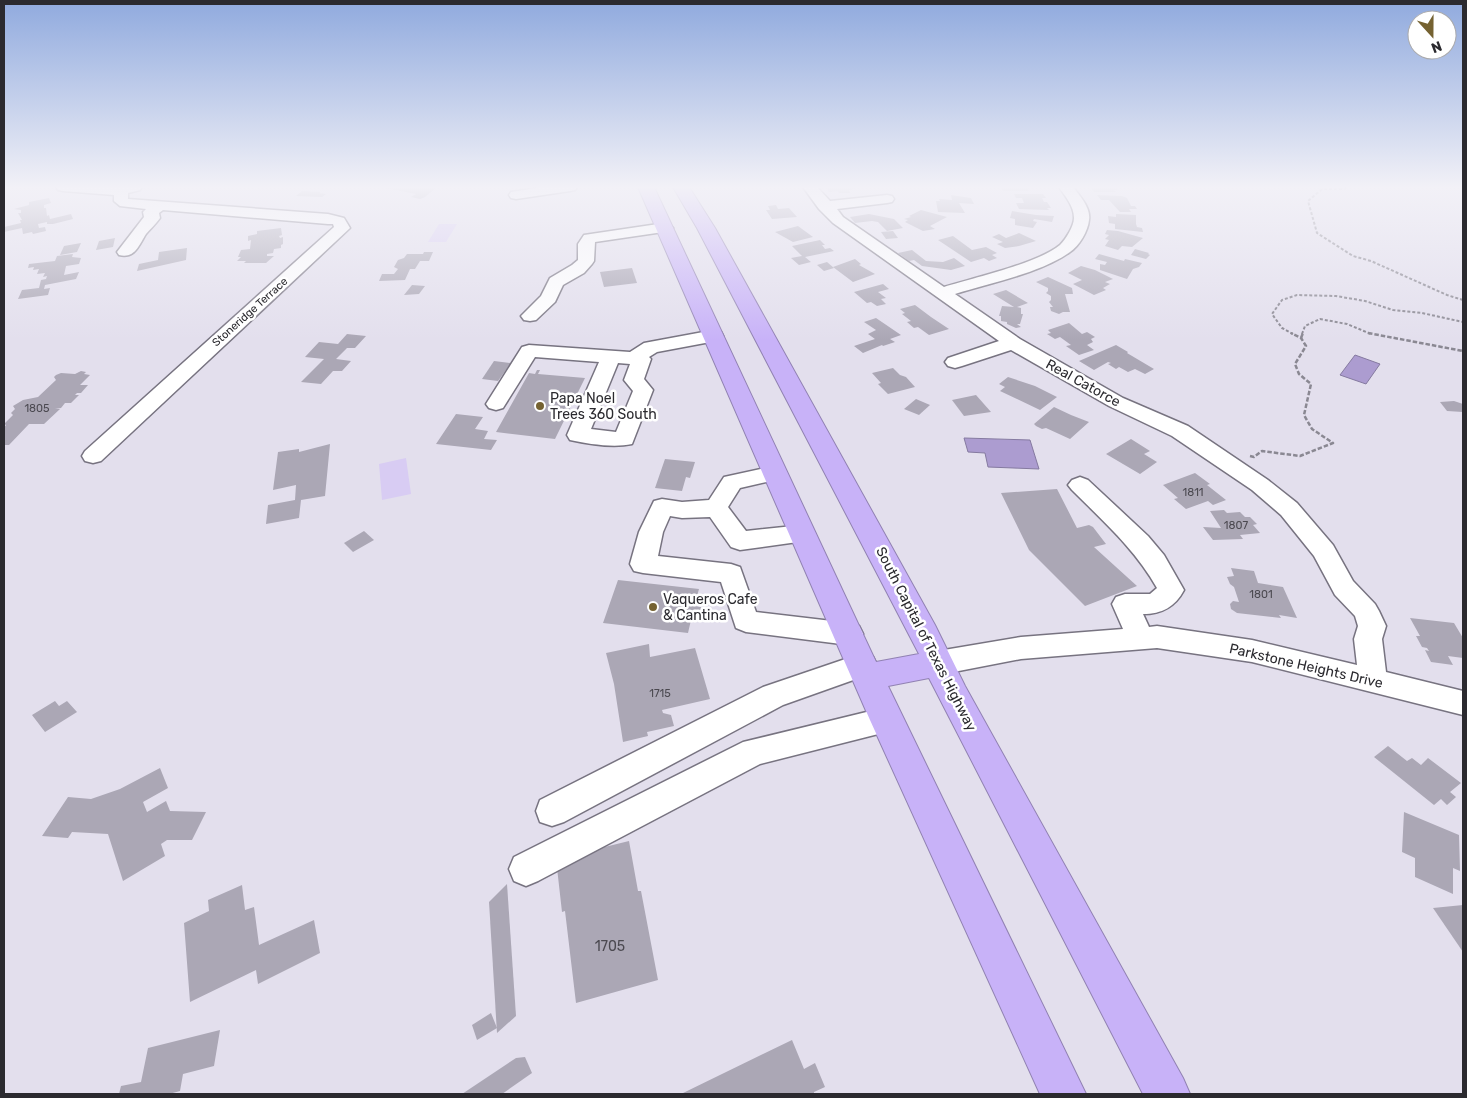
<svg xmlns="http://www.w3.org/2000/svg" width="1467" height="1098" viewBox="0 0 1467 1098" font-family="Rubik,sans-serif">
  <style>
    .green { fill: #d8ccf3 }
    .water { fill: #ac9cd0; stroke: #857aa0 }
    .building { fill: #aba7b5 }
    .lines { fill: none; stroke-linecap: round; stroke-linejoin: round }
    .minor-casing { stroke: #777380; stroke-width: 3 }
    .highway-casing { stroke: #9182b2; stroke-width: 2 }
    .path-far1 { stroke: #8a8892; stroke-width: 2; stroke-dasharray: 3 2; stroke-linecap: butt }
    .path { stroke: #8a8892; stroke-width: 2.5; stroke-dasharray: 4.5 2; stroke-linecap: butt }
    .minor { fill: #fff; fill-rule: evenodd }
    .highway { fill: #c8b2f8; fill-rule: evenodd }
    .poi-dot { fill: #756231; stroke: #fff; stroke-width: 2 }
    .labels { text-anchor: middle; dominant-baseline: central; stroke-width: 5; stroke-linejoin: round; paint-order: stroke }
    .far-street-label { font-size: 11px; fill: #2b2a2f; stroke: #fff }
    .number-label { font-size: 11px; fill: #4b4950 }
    .street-label { font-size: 14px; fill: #2b2a2f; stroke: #fff }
    .poi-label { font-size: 14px; fill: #2b2a2f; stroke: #fff; text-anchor: start }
    .near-number-label { font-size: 14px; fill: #4b4950 }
  </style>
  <rect width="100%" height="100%" fill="#e3dfed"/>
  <g class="green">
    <path d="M439 224H457L446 242H428Z"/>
    <path d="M406 458 411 494 382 500 379 464Z"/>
  </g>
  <g class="water">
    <path d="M1355 355 1380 364 1366 384 1340 375Z"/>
    <path d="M964 438 1030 440 1039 469 988 467 985 453 968 452Z"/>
  </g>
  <g class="building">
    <path d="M382 187H437L425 197 420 199 411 197 416 194Z"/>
    <path d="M827 187H853L854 189 849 190 850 193H839L838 191 829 192Z"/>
    <path d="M1000 187H1026L1029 191H1003Z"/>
    <path d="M1090 187H1115L1117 190H1114L1116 192H1094Z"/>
    <path d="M302 191 321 192 319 193 326 194 322 197 296 196Z"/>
    <path d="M1014 194H1043L1046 198H1042L1044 202H1047L1051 208H1047L1049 210 1019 209 1016 203H1024L1022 198H1016Z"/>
    <path d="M951 195 971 198 974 204 959 203 965 213 938 212 936 201H940L939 199 952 200Z"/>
    <path d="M1097 195 1122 196 1127 198 1131 206H1135L1137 209H1129L1131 212H1120L1109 200H1101Z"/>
    <path d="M49 198 51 203 44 205V208H46L47 216 49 215 50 219 71 214 73 219 53 224H47V222L38 224 39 228 45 227 46 231 33 234 32 232 23 234 22 228 4 232V227L21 223 20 220H22L18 213H21V210L14 209 29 205V202Z"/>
    <path d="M776 205 778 209 789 208 797 217 772 219 766 210H770L768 206Z"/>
    <path d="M921 210 947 217 930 226 935 229 923 231 905 222 908 220 904 219 911 217 909 216Z"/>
    <path d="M1012 211 1036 215 1054 216 1052 222 1034 219 1033 221 1037 222 1033 228 1015 225V219L1010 218Z"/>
    <path d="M869 214 894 219 903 228 887 231 878 222 872 221 855 223 850 217Z"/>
    <path d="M1116 214 1136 215V224L1137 227 1142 228 1143 232 1115 229V224L1109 223 1108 216 1116 217Z"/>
    <path d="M798 226 813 237 793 242 775 232Z"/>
    <path d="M281 228 282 235 279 236 280 238 283 237V244L281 245V248L274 249 273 253 267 254V256H274L266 263H244L246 261H237L241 257H238L241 250 250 249 251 240 248 241V236L257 234V231Z"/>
    <path d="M1107 230 1118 231 1143 238 1132 247 1122 246 1118 250 1105 246 1109 240 1105 239 1109 235 1105 234Z"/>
    <path d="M893 231 898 238 886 239 881 232Z"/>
    <path d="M1019 233 1036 241 1019 246 1005 248 997 244 1003 242 992 237 999 234 1006 238Z"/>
    <path d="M953 236 972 250 986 247 997 253 992 255 997 258 989 261 984 258 971 262 938 240Z"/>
    <path d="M115 238 113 247 96 250 99 241Z"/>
    <path d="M820 240 825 245H822L825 249 830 248 834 251 805 257 811 262 799 265 791 258 802 256 792 246Z"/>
    <path d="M81 243 77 252 60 255 64 246Z"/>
    <path d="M187 248 186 260 137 271 139 264 158 260 159 252Z"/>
    <path d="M1135 249 1149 253 1148 254 1150 255 1146 259 1131 255Z"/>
    <path d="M912 250 926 261 943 262 954 258 965 266 951 270 922 266 914 260 909 261 898 253Z"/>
    <path d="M424 252H433L429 261H420L415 269H410L405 280 379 281 382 274H394L398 269 394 267 398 260 404 258 407 254H423Z"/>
    <path d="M73 254 72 257 81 258 79 264 66 266 64 275 79 272 76 279 45 285 44 289 50 288 48 295 18 299 22 290 39 288 41 280 46 279 47 276 43 277 45 273 37 274 39 269 33 270 34 267 28 268 29 264 55 261 57 256Z"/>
    <path d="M1099 254 1124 261 1125 259 1142 263 1139 267 1133 269 1127 279 1100 270V264L1105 265 1107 262 1095 259Z"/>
    <path d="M855 259 861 264 859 265 875 274 853 282 833 267Z"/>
    <path d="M827 262 834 268 824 271 817 265Z"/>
    <path d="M1081 266 1095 270 1113 279 1105 282 1110 284 1103 288 1106 290 1094 295 1073 284 1082 280 1068 273Z"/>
    <path d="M632 268 637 283 604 287 600 272Z"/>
    <path d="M1048 277 1072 288 1073 294H1065L1070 312H1063L1059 314 1051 311 1050 307H1053L1049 302 1051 300V296L1046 293 1048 291V288L1036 282Z"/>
    <path d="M883 284 889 289 878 292 886 298 881 299 886 304 877 306 871 302 867 303 854 292Z"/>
    <path d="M412 285 425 286 419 294 404 295Z"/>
    <path d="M1006 290 1028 303 1017 307 1021 308V314H1023L1020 324H1017L1021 327 1016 328 1007 324V322L1001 321V316H999L1002 306 1014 307 993 294Z"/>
    <path d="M915 305 931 317 949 329 929 335 918 327 914 328 907 322 911 321 902 314 905 313 900 309Z"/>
    <path d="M876 318 901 335 890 339 895 342 883 346 882 345 863 353 854 346 875 339 868 334 876 330 864 322Z"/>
    <path d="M1069 323 1082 334 1087 332 1095 337 1091 339 1093 342 1087 345 1094 350 1079 355 1066 346 1071 345 1060 337 1055 339 1047 334 1051 333 1048 330Z"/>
    <path d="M347 334 366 336 355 348H347L336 359 351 361 342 371H333L321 384 301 382 324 359 305 357 319 342 338 344Z"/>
    <path d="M1116 345 1128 352 1127 353 1154 369 1145 374 1135 369 1128 372 1119 367 1116 369 1108 364 1111 363 1108 362 1094 370 1079 361Z"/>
    <path d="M494 361 511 363 498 381 482 379Z"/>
    <path d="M893 368 900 375 906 377 915 387 888 394 878 384 881 383 872 373Z"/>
    <path d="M537 370H540L538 374 585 378 555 439 496 432 529 373 535 374Z"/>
    <path d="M81 371 86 372 84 374 90 375 80 385H88L81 393H77L75 395H79L71 403H65L61 408 55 409H60L44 424H29L9 445H4V428L6 425 4 424 13 415 11 413 15 409 13 406 23 400 38 397 56 380 54 377 56 375 61 373 75 374Z"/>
    <path d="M1008 377 1035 386 1057 397 1040 410 1000 391 1005 387 999 384Z"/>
    <path d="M976 395 991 412 964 416 952 400Z"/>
    <path d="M916 399 930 405 919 415 904 409Z"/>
    <path d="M1454 401 1463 404V412L1447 411 1440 402Z"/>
    <path d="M1054 407 1071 415 1089 422 1070 439 1046 428 1042 429 1036 426 1034 424Z"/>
    <path d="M456 414 483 417 475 429 488 431 484 439 497 440 491 450 436 444Z"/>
    <path d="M1131 439 1150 451 1144 454 1157 462 1140 474 1106 454Z"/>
    <path d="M330 444 325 496 301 500 299 518 266 524 268 505 295 500 296 485 273 490 278 452 299 449V452Z"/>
    <path d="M665 459 695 462 690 478 686 477 682 491 655 488Z"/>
    <path d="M1195 473 1210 484 1207 485 1226 500 1213 505 1208 501 1186 509 1174 499 1178 498 1163 485Z"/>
    <path d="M1057 489 1077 528 1089 525 1093 527 1106 544 1094 547 1137 586 1085 606 1029 550 1001 493Z"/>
    <path d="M1224 510 1227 513 1240 512 1245 517H1250L1257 524 1253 525 1260 533 1240 535 1243 539 1213 540 1203 527 1221 528 1210 511Z"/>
    <path d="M364 531 374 540 353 552 344 543Z"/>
    <path d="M1231 568 1254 571 1258 583 1283 587 1297 618 1279 615 1281 618 1237 613 1231 609 1230 604 1233 601 1239 602 1234 587 1230 584 1227 577 1234 576Z"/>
    <path d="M618 580 699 589 694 606 701 607 697 621 691 620 688 633 603 623Z"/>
    <path d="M1410 618 1454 623 1463 638V658L1448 656 1453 665 1431 662 1425 650 1429 651 1427 648 1422 647 1416 636H1420Z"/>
    <path d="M649 644 650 657 695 648 710 699 662 710 663 713 671 715 674 726 647 732 648 736 623 742 614 684 606 653Z"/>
    <path d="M55 701 59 706 67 701 77 712 45 732 32 715Z"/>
    <path d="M1388 746 1407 761 1412 758 1421 765 1428 758 1461 783 1450 792 1456 797 1447 805 1441 799 1434 805 1374 757Z"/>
    <path d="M160 768 168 788 143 802 147 812 166 801 170 811 206 812 192 840H167L161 844 165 856 123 881 108 834 72 832 68 838 42 836 68 797 91 799 120 789Z"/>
    <path d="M1404 812 1459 835 1460 871 1453 868V894L1415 877V858L1402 852Z"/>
    <path d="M629 841 638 891H641L658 980 576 1003 565 911 562 912 556 859Z"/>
    <path d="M507 884 516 1016 497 1033 489 902Z"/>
    <path d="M242 885 245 910 254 907 259 945 314 920 320 953 258 984 256 970 190 1002 184 923 209 911 208 900Z"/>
    <path d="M1463 905V952L1433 908Z"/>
    <path d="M491 1013 497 1028 477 1040 472 1025Z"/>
    <path d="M220 1030 214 1066 183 1074 180 1091 169 1094H119L121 1086 141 1082 148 1048Z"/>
    <path d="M792 1040 804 1069 815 1063 825 1087 814 1092V1094H681Z"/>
    <path d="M525 1057 532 1073 502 1094H462L516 1058Z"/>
  </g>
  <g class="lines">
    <defs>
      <g id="minor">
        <path d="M56 187H142L140 190 128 193V199L328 214 344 218 350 228 101 461 93 463 85 461 82 456 85 451 334 227 333 224H328L163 210 159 213 160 218C156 224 150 229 146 234 139 245 135 259 119 255L117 252 144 217 143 212 146 209 120 206 114 201V195L63 191 58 190Z"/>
        <path d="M543 187H577L575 190 570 191 516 199 511 198 509 195 511 192Z"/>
        <path d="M803 187H817L830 201 887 195 892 196 894 199 892 202 887 203 837 209 843 217 944 287C973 278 1039 263 1060 245 1066 239 1074 226 1074 218 1074 206 1065 196 1059 187H1073C1080 196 1091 208 1089 220 1088 231 1079 246 1070 252 1041 273 990 283 955 294L1020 339 1123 398 1188 426 1268 480 1297 503 1333 545 1353 581 1375 604 1379 611 1386 626 1382 639 1386 672 1463 691V715L1252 662 1157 648 1021 659 938 675 928 671 924 663 928 655 938 651 1021 637 1123 629 1112 604 1116 597 1125 594H1150L1157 588C1135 549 1103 521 1072 490L1068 485 1072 480 1080 477 1088 480 1148 536 1164 555 1184 590C1175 607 1162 614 1143 614L1149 627 1157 626 1252 640 1357 665 1354 639 1358 626 1355 616 1335 595 1314 556 1281 515 1252 490 1172 436 1109 406 1011 350 962 366 955 368 948 366 945 362 948 358 999 341 833 223 819 209Z"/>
        <path d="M665 223 670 225 673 228 670 231 595 242 594 261 592 264 584 273 563 285 555 302 536 320 530 321 524 320 521 316 541 296 550 278 572 265 578 260V244L584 235Z"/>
        <path d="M714 330 721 332 723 336 721 340 657 352 649 357 651 359 644 379 653 390 632 444C614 448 588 444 570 440L567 435 599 362 535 357 503 408 496 410 489 408 486 404 522 347 529 345 630 352 644 343ZM618 363 630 364 624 380 633 391 616 432 591 429Z"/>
        <path d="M775 466 783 468 786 473 783 478 740 488 728 507 746 531 803 525 812 528 815 534 812 540 740 550 731 547 710 517 682 518 670 516 663 532 658 556 731 564 740 567 756 612 849 623 859 626 863 634 859 642 849 645 746 632 736 628 721 582 643 573 634 571 630 564 639 532 654 501 662 499 682 502 709 500 724 477Z"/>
        <path d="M863 653 873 657 877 665 873 673 783 705 564 822 552 826 540 822 536 811 540 800 763 687Z"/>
        <path d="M887 707 898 711 902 720 898 729 760 764 538 881 526 886 514 881 509 869 514 857 743 742Z"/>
      </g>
      <path id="highway" d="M638 187H654L876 662 919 654 697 228 673 187H689L715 228 935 625 965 686 1183 1078 1190 1094H1143L929 678 888 686 1086 1094H1040L870 720Z"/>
    </defs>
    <use href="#minor" class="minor-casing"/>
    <use href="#highway" class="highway-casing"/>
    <g class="path-far1">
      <path d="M1345 187V189H1322L1308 201 1317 233 1353 256 1371 261 1447 295 1463 300"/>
      <path d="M1293 334 1282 328 1272 314 1282 300 1297 295 1336 296 1365 301 1393 310 1422 313 1463 322"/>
      <path d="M1302 334 1305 326 1320 319 1347 324 1371 334"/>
    </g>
    <g class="path">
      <path d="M1368 333 1463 351"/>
      <path d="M1301 338 1303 333"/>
      <path d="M1250 456 1254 457 1262 451 1300 456 1333 443 1312 429 1304 415 1311 384 1299 374 1295 364 1306 346 1301 338 1291 333"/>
    </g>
    <use href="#minor" class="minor"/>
    <use href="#highway" class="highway"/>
  </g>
  <linearGradient id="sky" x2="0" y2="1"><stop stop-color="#90aade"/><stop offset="0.55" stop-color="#f2f1f7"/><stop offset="1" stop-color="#f2f1f7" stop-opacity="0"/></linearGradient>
  <rect width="1467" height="340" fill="url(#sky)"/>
  <g class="poi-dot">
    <circle cx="540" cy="406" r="5"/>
    <circle cx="653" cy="607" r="5"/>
  </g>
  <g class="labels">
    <g class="far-street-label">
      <text transform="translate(250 312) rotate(-42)">Stoneridge Terrace</text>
    </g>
    <g class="number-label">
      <text x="37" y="408">1805</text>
      <text x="1193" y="492">1811</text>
      <text x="1236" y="525">1807</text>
      <text x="1261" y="594">1801</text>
      <text x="660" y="693">1715</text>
    </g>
    <g class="street-label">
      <text transform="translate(1083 383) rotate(29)">Real Catorce</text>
      <text transform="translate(926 639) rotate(63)">South Capital of Texas Highway</text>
      <text transform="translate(1306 666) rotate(13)">Parkstone Heights Drive</text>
    </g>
    <g class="poi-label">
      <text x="550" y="398">Papa Noel<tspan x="550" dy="16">Trees 360 South</tspan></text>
      <text x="663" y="599">Vaqueros Cafe<tspan x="663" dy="16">&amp; Cantina</tspan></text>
    </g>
    <g class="near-number-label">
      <text x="610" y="946">1705</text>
    </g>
  </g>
  <rect width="1467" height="1098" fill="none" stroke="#2b2a2f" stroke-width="10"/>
  <g transform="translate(1432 35) rotate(159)"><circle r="24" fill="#ffffff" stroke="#aaaaac"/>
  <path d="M0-4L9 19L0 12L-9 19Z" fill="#756231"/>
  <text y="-8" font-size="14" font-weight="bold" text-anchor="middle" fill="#2b2a2f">N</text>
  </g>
</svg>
